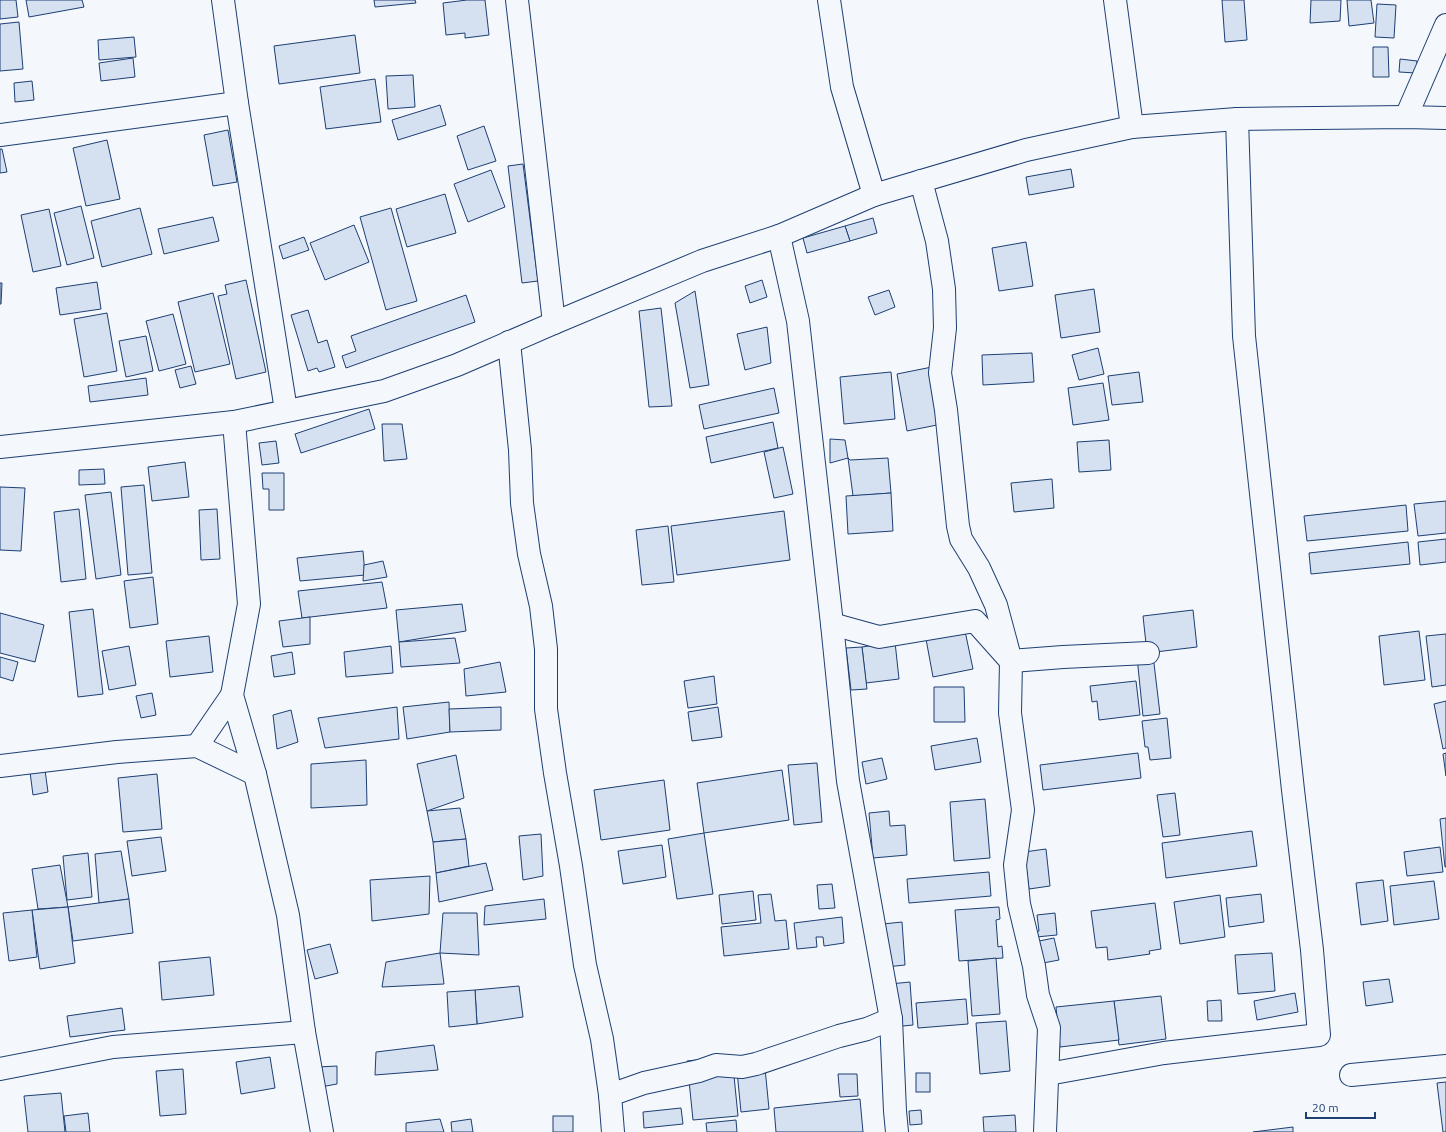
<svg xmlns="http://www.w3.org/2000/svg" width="1446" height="1132" viewBox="0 0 1446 1132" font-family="Ubuntu,sans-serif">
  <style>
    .building { fill: #d5e0f0; stroke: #1d3f73 }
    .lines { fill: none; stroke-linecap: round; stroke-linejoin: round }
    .minor-casing { stroke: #1d3f73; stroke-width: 24 }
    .minor { stroke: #f4f7fb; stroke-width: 22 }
  </style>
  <rect width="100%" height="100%" fill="#f4f7fb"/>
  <g class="building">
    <path d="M0 0H16L18 17 0 19Z"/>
    <path d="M26 0H82L84 7 29 17Z"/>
    <path d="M374 0H415L416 3 375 7Z"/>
    <path d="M467 0H485L489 35 465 38V33L446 35 443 3Z"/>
    <path d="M1222 0H1244L1247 40 1225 42Z"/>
    <path d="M1311 0H1341L1340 21 1310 23Z"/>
    <path d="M1347 0H1371L1374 23 1349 26Z"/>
    <path d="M1377 4 1396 5 1394 38 1375 37Z"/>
    <path d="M19 22 23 69 0 71V24Z"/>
    <path d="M355 35 360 73 279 84 274 46Z"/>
    <path d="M134 37 136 57 99 60 98 40Z"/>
    <path d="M1373 47H1388L1389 77H1373Z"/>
    <path d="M133 58 135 77 101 81 99 63Z"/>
    <path d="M1400 59 1417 61 1416 73 1399 72Z"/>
    <path d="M413 75 415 107 388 109 386 76Z"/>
    <path d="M375 79 381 122 326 129 320 87Z"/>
    <path d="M32 81 34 100 15 102 14 83Z"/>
    <path d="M440 105 446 125 398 140 392 120Z"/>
    <path d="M484 126 496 161 468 170 457 136Z"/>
    <path d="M228 130 237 182 213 186 204 135Z"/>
    <path d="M107 140 120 199 86 206 73 148Z"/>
    <path d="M0 149H2L7 172 0 173Z"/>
    <path d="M523 164 538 281 522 283 508 166Z"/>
    <path d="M1071 169 1074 187 1029 195 1026 177Z"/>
    <path d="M491 170 505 207 468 222 454 184Z"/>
    <path d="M445 194 456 233 407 247 396 209Z"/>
    <path d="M81 206 94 258 67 265 54 213Z"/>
    <path d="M140 208 152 254 102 267 91 221Z"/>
    <path d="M391 208 417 301 386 310 360 217Z"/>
    <path d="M49 209 61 266 33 272 21 215Z"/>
    <path d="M213 217 219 241 164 254 158 229Z"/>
    <path d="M873 218 877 233 850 241 845 226Z"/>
    <path d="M354 225 369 262 325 280 310 243Z"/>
    <path d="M845 226 850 241 807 253 803 238Z"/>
    <path d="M304 237 309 250 283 259 279 246Z"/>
    <path d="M1026 242 1033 286 999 291 992 248Z"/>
    <path d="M246 280 266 372 236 379 218 296 227 294 225 285Z"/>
    <path d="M762 280 767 297 750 303 745 286Z"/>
    <path d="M97 282 101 309 60 315 56 288Z"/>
    <path d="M0 283H2L1 304H0Z"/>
    <path d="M1094 289 1100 332 1061 338 1055 295Z"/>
    <path d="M889 290 895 307 875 315 868 297Z"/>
    <path d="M695 291 709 385 690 388 675 303Z"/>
    <path d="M213 293 230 364 195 372 178 302Z"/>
    <path d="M466 295 475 322 346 368 342 356 356 351 351 336Z"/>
    <path d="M661 308 672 406 649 407 639 311Z"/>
    <path d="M308 310 318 343 327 340 335 367 319 372 317 368 308 371 291 315Z"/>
    <path d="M107 313 117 371 84 377 74 319Z"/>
    <path d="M173 314 186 364 159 371 146 321Z"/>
    <path d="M767 327 771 363 745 370 737 334Z"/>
    <path d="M146 336 153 371 126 377 119 341Z"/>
    <path d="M1098 348 1104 374 1079 380 1072 355Z"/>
    <path d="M1032 353 1034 382 983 385 982 355Z"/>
    <path d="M191 366 196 384 180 388 175 370Z"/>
    <path d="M932 367 942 424 907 431 897 374Z"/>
    <path d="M891 372 895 419 844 424 840 377Z"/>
    <path d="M1139 372 1143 402 1112 405 1108 376Z"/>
    <path d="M146 378 148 395 90 402 88 386Z"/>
    <path d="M1103 383 1109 420 1073 425 1068 388Z"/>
    <path d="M774 388 779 413 704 429 699 405Z"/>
    <path d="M369 409 375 429 301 453 295 434Z"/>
    <path d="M773 422 778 448 711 463 706 437Z"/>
    <path d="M382 424H402L407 459 384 461Z"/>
    <path d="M830 439 845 440 848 458 830 463Z"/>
    <path d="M1109 440 1111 470 1079 472 1077 442Z"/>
    <path d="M276 441 279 463 262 465 259 443Z"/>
    <path d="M783 447 793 494 774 498 764 452Z"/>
    <path d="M848 458 850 460 888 458 891 493 853 496Z"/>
    <path d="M185 462 189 497 152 501 148 467Z"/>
    <path d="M104 469 105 484 79 485V470Z"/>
    <path d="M262 473H284V510H269V489H263Z"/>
    <path d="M1052 479 1054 508 1014 512 1011 483Z"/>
    <path d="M144 485 152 573 128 575 121 487Z"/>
    <path d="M0 487 25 488 21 551 0 550Z"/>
    <path d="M111 492 121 575 96 579 85 495Z"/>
    <path d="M891 493 893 531 848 534 846 496Z"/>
    <path d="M1446 501V533L1418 536 1414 504Z"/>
    <path d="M1406 505 1408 531 1307 541 1304 516Z"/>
    <path d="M79 509 86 579 61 582 54 512Z"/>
    <path d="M217 509 220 559 201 560 199 510Z"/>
    <path d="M784 511 790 560 677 575 671 526Z"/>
    <path d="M668 526 674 582 642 585 636 530Z"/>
    <path d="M1446 539V562L1420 565 1418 542Z"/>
    <path d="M1408 542 1410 564 1311 574 1309 553Z"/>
    <path d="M363 551 365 575 300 581 297 558Z"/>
    <path d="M383 561 387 577 363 581 364 565Z"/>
    <path d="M153 577 158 624 130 628 124 581Z"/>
    <path d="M382 582 387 608 302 618 298 591Z"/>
    <path d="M462 604 466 631 399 642 396 610Z"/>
    <path d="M93 609 103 694 78 697 69 612Z"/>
    <path d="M1193 610 1197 647 1147 653 1143 616Z"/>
    <path d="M0 613 44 625 35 662 0 653Z"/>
    <path d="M310 617V644L283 647 279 621Z"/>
    <path d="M965 631 973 669 933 677 926 639Z"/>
    <path d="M1419 631 1425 680 1384 685 1379 636Z"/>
    <path d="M1446 634V685L1432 687 1426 636Z"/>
    <path d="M209 636 213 672 170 677 166 641Z"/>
    <path d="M455 638 460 663 401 667 399 642Z"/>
    <path d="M895 642 899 679 866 683 862 647Z"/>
    <path d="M129 646 136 685 109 690 102 651Z"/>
    <path d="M391 646 393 673 346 677 344 652Z"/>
    <path d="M862 647 867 689 851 690 846 648Z"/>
    <path d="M292 652 295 674 274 677 271 656Z"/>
    <path d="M1153 655 1160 714 1143 716 1137 657Z"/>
    <path d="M0 657 18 662 13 681 0 677Z"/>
    <path d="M500 662 506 692 466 696 464 669Z"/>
    <path d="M714 676 717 704 688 708 684 681Z"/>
    <path d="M1136 681 1140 715 1099 720 1097 701 1092 702 1090 686Z"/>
    <path d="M934 687H964L965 722H934Z"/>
    <path d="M152 693 156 715 141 718 136 696Z"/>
    <path d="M1446 701V748L1443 749 1434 704Z"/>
    <path d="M449 702 450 732 407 739 403 707Z"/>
    <path d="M397 707 399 739 325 748 318 718Z"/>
    <path d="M501 707V730L450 732 449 709Z"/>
    <path d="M718 707 722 737 692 741 688 712Z"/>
    <path d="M291 710 298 742 277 749 273 715Z"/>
    <path d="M1167 718 1171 758 1150 760 1148 747H1145L1142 721Z"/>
    <path d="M977 738 981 762 935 770 931 746Z"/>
    <path d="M1138 753 1141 778 1043 790 1040 765Z"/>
    <path d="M1446 753V776L1443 754Z"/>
    <path d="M456 755 464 798 427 811 417 764Z"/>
    <path d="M882 758 887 779 866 784 862 762Z"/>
    <path d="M366 760 367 805 311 808V764Z"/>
    <path d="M817 763 822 822 794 825 788 765Z"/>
    <path d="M45 770 48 792 33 795 30 772Z"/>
    <path d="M782 770 789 820 704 833 697 783Z"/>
    <path d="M157 774 162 829 123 832 118 778Z"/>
    <path d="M664 780 670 830 601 840 594 790Z"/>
    <path d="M1175 793 1180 835 1163 837 1157 795Z"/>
    <path d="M985 799 990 858 954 861 950 802Z"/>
    <path d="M460 808 466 839 433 842 427 811Z"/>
    <path d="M889 811 890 826 905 825 907 855 873 858 869 813Z"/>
    <path d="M1446 818V867H1445L1440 819Z"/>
    <path d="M1252 831 1257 866 1166 878 1162 843Z"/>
    <path d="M704 833 713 894 677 899 668 839Z"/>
    <path d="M541 834 543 876 523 880 519 836Z"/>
    <path d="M161 837 166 871 132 876 127 841Z"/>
    <path d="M466 839 469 866 436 873 433 842Z"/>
    <path d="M662 845 666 877 623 884 618 851Z"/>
    <path d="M1440 847 1443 872 1407 876 1404 852Z"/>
    <path d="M1046 849 1050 886 1029 889 1024 852Z"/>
    <path d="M121 851 129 899 99 903 95 854Z"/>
    <path d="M88 853 92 897 67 900 63 856Z"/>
    <path d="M486 863 493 890 439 902 436 873Z"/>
    <path d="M60 865 68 907 38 909 32 869Z"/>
    <path d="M989 872 991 896 909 903 907 879Z"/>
    <path d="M430 876 429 914 372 921 370 880Z"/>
    <path d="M1383 880 1388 921 1361 925 1356 883Z"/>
    <path d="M1434 881 1439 919 1394 925 1390 886Z"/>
    <path d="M832 884 835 908 819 909 817 885Z"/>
    <path d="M753 891 756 920 722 924 719 895Z"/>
    <path d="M771 894 775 921 786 920 789 949 724 956 721 927 761 923 758 895Z"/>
    <path d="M1261 894 1264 922 1229 927 1226 898Z"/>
    <path d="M1220 895 1225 937 1180 944 1174 902Z"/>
    <path d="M129 899 133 933 73 941 68 907Z"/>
    <path d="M544 899 546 919 484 925 485 906Z"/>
    <path d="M1155 903 1161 949 1149 951 1150 954 1108 960 1107 947 1096 948 1091 911Z"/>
    <path d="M68 907 75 963 40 969 32 910Z"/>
    <path d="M999 907 1000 919 996 920 998 947 1002 946 1003 958 959 961 955 910Z"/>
    <path d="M32 910 37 957 9 961 3 913Z"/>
    <path d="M443 913H477L479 955 440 953Z"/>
    <path d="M1055 913 1057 935 1036 937V932L1039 931 1037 915Z"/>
    <path d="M842 917 844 943 824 946 823 937H816L817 947 797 949 794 923Z"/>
    <path d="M902 922 905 965 886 967 883 924Z"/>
    <path d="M1054 938 1059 960 1043 963 1039 941Z"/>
    <path d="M330 944 338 973 315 979 307 950Z"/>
    <path d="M440 953 444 984 382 987 386 962Z"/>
    <path d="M1272 953 1275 991 1238 994 1235 955Z"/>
    <path d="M210 957 214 995 162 1000 159 962Z"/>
    <path d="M996 958 1000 1014 972 1016 968 961Z"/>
    <path d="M1389 979 1393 1002 1366 1006 1363 982Z"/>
    <path d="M910 982 913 1025 893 1027 890 984Z"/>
    <path d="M519 986 523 1017 477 1024 475 990Z"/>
    <path d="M475 990 477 1024 449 1027 447 992Z"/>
    <path d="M1295 993 1298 1012 1257 1020 1254 1001Z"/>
    <path d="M1161 996 1166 1039 1119 1045 1114 1001Z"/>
    <path d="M966 999 968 1024 918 1028 916 1003Z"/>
    <path d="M1221 1000 1222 1021H1208L1207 1001Z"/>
    <path d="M1114 1001 1119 1040 1060 1047 1056 1007Z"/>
    <path d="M122 1008 125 1030 70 1037 67 1016Z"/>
    <path d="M1006 1021 1010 1071 980 1074 976 1023Z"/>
    <path d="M434 1045 438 1070 375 1075 376 1052Z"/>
    <path d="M732 1056 738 1116 693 1120 687 1061Z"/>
    <path d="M270 1057 275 1088 241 1094 236 1062Z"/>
    <path d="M337 1066V1084L315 1088 318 1067Z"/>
    <path d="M765 1068 769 1109 741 1112 737 1071Z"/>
    <path d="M183 1069 186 1114 160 1116 156 1071Z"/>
    <rect x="916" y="1073" width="14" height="19"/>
    <path d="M838 1074H857L858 1096 840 1097Z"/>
    <path d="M1446 1082V1132H1443L1437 1083Z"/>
    <path d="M61 1093 65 1132H28L24 1096Z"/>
    <path d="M860 1099 863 1132H776L774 1108Z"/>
    <path d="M681 1108 683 1124 644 1128 643 1112Z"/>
    <path d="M921 1110 922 1124 910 1125 909 1111Z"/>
    <path d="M88 1113 90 1132H66L64 1116Z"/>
    <path d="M1015 1115 1016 1132H984L983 1117Z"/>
    <rect x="553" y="1116" width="20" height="16"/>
    <path d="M440 1119 444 1132H406V1123Z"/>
    <path d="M471 1119 473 1132H452L451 1122Z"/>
    <path d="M736 1120 737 1132H707L706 1123Z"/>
    <path d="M1293 1127V1132H1253Z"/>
  </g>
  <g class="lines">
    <defs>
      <g id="minor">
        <path d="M223 0 237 103 286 410"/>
        <path d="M517 0 554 323"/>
        <path d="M829 0 842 87 874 195"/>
        <path d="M1115 0 1132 127"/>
        <path d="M1406 117 1446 25"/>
        <path d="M0 135 237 103"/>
        <path d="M921 181 937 241 944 289 945 328 940 373 946 410 958 526 961 539 979 568 996 605 1011 661 1010 713 1023 810 1015 865 1019 904 1034 966 1038 995 1049 1028 1045 1132"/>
        <path d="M779 236 798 321 832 624 848 781 891 1019 895 1111 897 1132"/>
        <path d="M509 342 520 450 522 503 529 554 541 606 546 649V709L555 773 571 866 585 965 602 1039 610 1095 613 1132"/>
        <path d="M234 422 249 604 232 695 255 774 288 915 304 1032 322 1132"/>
        <path d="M0 447 234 422 384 391 457 365 554 323 702 261 779 236 874 195 1026 150 1132 127 1237 119 1406 117 1446 118"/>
        <path d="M832 624 879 637 975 621 1008 658"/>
        <path d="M1011 661 1063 657 1148 653"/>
        <path d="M197 746 232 695"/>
        <path d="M0 766 117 752 197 746 255 774"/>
        <path d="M0 1069 113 1047 304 1032"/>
        <path d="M1048 1074 1164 1053 1319 1035 1312 950 1293 790 1244 336 1237 119"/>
        <path d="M1351 1075 1446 1066"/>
        <path d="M610 1095 644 1083 699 1071 716 1065 742 1067 756 1064 839 1036 867 1029 891 1019"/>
      </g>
    </defs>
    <use href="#minor" class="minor-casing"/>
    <use href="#minor" class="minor"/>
  </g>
  <path d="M1306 1112v6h69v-6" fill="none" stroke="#1d3f73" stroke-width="2"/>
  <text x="1312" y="1112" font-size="12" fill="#1d3f73" stroke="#f4f7fb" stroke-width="3" paint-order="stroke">20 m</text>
</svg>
